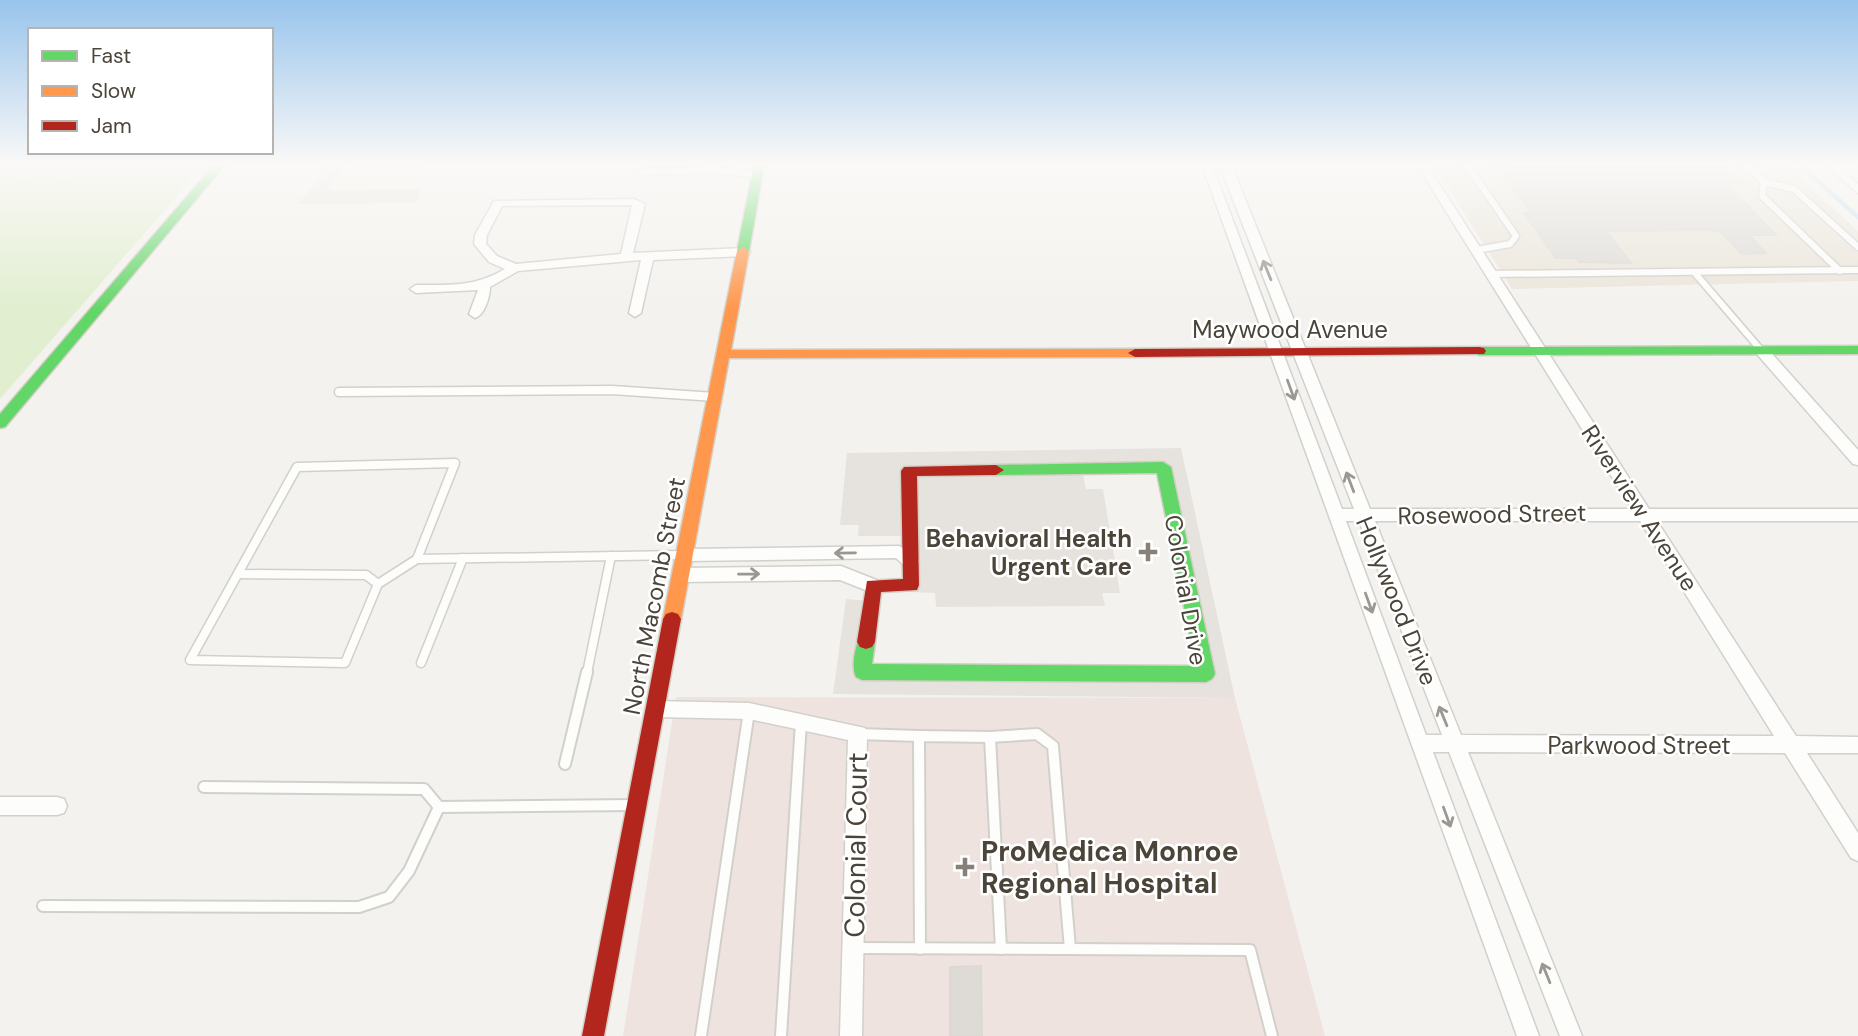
<svg xmlns="http://www.w3.org/2000/svg" width="1858" height="1036" viewBox="0 0 1858 1036" font-family="'DM Sans',sans-serif">
  <style>
    .residential { fill: #e7e4dc }
    .education { fill: #eae5da }
    .medical { fill: #eee3df }
    .green { fill: #e1eecf }
    .parking { fill: #e6e3df }
    .lines { fill: none; stroke-linecap: round; stroke-linejoin: round }
    .stream { stroke: #c0ddf1; stroke-width: 4.5 }
    .building { fill: #dedbd6; stroke: #dcd9d4; stroke-width: 2 }
    .lane-far2-casing { stroke: #d2d0cb; stroke-width: 9 }
    .lane-far1-casing { stroke: #d2d0cb; stroke-width: 11 }
    .lane-casing { stroke: #d2d0cb; stroke-width: 14 }
    .street-casing { stroke: #d2d0cb; stroke-width: 3 }
    .fast-casing { stroke: #d3cfc5; stroke-width: 3 }
    .slow-casing { stroke: #d3cfc5; stroke-width: 3 }
    .jam-casing { stroke: #d3cfc5; stroke-width: 3 }
    .lane-far2 { stroke: #fdfdfc; stroke-width: 6 }
    .lane-far1 { stroke: #fdfdfc; stroke-width: 8 }
    .lane { stroke: #fdfdfc; stroke-width: 10 }
    .street { fill: #fdfdfc; fill-rule: evenodd }
    .fast { fill: #63d668; fill-rule: evenodd }
    .slow { fill: #ff974d; fill-rule: evenodd }
    .jam { fill: #b3261e; fill-rule: evenodd }
    .oneway { stroke: #9b9791 }
    .poi-dot { fill: #868178; stroke: #fff; stroke-width: 2.5 }
    .labels { text-anchor: middle; dominant-baseline: central; stroke-width: 5; stroke-linejoin: round; paint-order: stroke }
    .street-label { font-size: 24px; fill: #4b4439; stroke: #fff }
    .poi-label { font-size: 24px; font-weight: bold; fill: #4b4439; stroke: #fff; text-anchor: end }
    .near-street-label { font-size: 28px; fill: #4b4439; stroke: #fff }
    .near-poi-label { font-size: 28px; font-weight: bold; fill: #4b4439; stroke: #fff; text-anchor: start }
  </style>
  <rect width="100%" height="100%" fill="#f4f2ee"/>
  <path class="residential" d="M0 165H220L213 173 0 178Z"/>
  <path class="education" d="M1434 165H1786L1858 231V281L1512 289Z"/>
  <path class="medical" d="M676 697 1235 698 1325 1036H623Z"/>
  <path class="green" d="M197 173 0 399V178Z"/>
  <g class="parking">
    <path d="M324 165H426L423 170 347 171 351 166 344 165 327 190 422 189 415 203 298 204 323 175 317 174Z"/>
    <path d="M1181 448 1235 698 833 694 846 599 871 601 862 671 1205 673 1162 467 1082 469 1086 489H1103L1120 593H1102L1105 606 936 607 935 593 910 592 909 536H858L859 525H840L847 453Z"/>
  </g>
  <g class="lines">
    <path class="stream" d="M1800 165 1858 217"/>
  </g>
  <g class="building">
    <path d="M1495 165 1725 167 1746 184 1725 183 1776 235H1749L1766 253 1742 254 1721 232 1712 230 1606 231 1631 263 1579 262 1576 258H1556L1524 213 1531 212Z"/>
    <path d="M981 966 982 1036H950V967Z"/>
  </g>
  <g class="lines">
    <defs>
      <g id="lane-far2">
        <path d="M1467 165 1516 236 1510 244 1476 250"/>
        <path d="M1746 165 1764 182 1762 196 1840 271"/>
        <path d="M642 172 716 170 758 175"/>
        <path d="M1764 182 1794 189 1858 247"/>
        <path d="M1694 272 1761 350"/>
        <path d="M1491 274 1858 270"/>
      </g>
      <g id="lane-far1">
        <path d="M339 392 612 390 715 397"/>
        <path d="M455 463 417 559 378 584 345 663 190 660 297 467Z"/>
        <path d="M417 559 682 555"/>
        <path d="M238 574 366 575 378 584"/>
        <path d="M421 663 463 558"/>
        <path d="M587 673 611 556"/>
      </g>
      <g id="lane">
        <path d="M858 734 919 736"/>
        <path d="M990 737 1037 734 1053 746 1070 949"/>
        <path d="M565 764 587 672"/>
        <path d="M204 787 424 789 439 807 634 805"/>
        <path d="M43 906 359 907 389 897 409 871 439 807"/>
        <path d="M856 948 1250 950 1272 1036"/>
        <path d="M920 949 919 736 990 737 1001 949"/>
        <path d="M701 1036 749 711"/>
        <path d="M781 1036 801 722"/>
      </g>
      <g id="street">
        <path d="M1202 165H1212L1342 509H1354L1223 174 1224 165H1234L1235 174 1370 509H1632L1417 165H1427L1649 509H1858V521H1657L1796 736 1858 737V753H1807L1858 833V861L1851 858 1785 753 1468 752 1582 1036H1560L1449 752H1433L1539 1036H1517ZM1346 521H1359L1442 735H1426ZM1375 521H1640L1774 736 1461 735Z"/>
        <path d="M1825 165H1836L1858 184V193Z"/>
        <path d="M634 199 645 204 633 253 744 248 750 252 744 256 653 260 641 313 635 317 629 313 641 260 518 271 490 287C490 296 485 315 475 318L469 314 478 290 416 293 410 289 416 285C451 285 474 287 505 269L489 262 474 244 475 235 494 201ZM632 205 621 254 516 264 497 256 486 244 487 235 502 206Z"/>
        <path d="M1761 346 1766 347 1858 450V465L1853 464 1756 353 1754 350Z"/>
        <path d="M899 546 917 556 919 561 917 566H905L896 558 685 561 679 559 677 555 679 551 685 549Z"/>
        <path d="M841 566 879 581 881 586 879 591 873 593 840 580 681 582 675 580 673 575 675 570 681 568Z"/>
        <path d="M655 701 749 703 865 728 867 734 862 1036H840L848 740 749 719 655 717 649 715 646 709 649 703Z"/>
        <path d="M0 797H57L64 799 67 806 64 813 57 815H0Z"/>
      </g>
      <g id="fast">
        <path d="M214 165H225L5 427 0 428V414Z"/>
        <path d="M754 165H764L749 251 743 255 737 251Z"/>
        <path d="M1858 346V354L1479 355 1472 351 1479 347Z"/>
        <path d="M1163 462 1171 467 1215 674 1212 679 1206 682 862 680 856 677C851 667 855 647 860 637L866 635 872 637 875 642 872 664 1196 666 1157 473 996 475 988 470 996 465Z"/>
      </g>
      <path id="slow" d="M743 247 749 251 731 350 1135 349 1142 353 1135 357 729 358 681 619 678 624 672 626 666 624 663 619 737 251Z"/>
      <g id="jam">
        <path d="M1479 347 1484 348 1486 351 1484 354 1135 357 1128 353 1135 349Z"/>
        <path d="M996 465 1004 470 996 475 917 476 919 585 917 590 881 592 875 642 872 647 866 649 860 647 857 642 867 581 903 579 901 471 904 467Z"/>
        <path d="M672 612 678 614 681 619 604 1036H582L663 619 666 614Z"/>
      </g>
    </defs>
    <use href="#lane-far2" class="lane-far2-casing"/>
    <use href="#lane-far1" class="lane-far1-casing"/>
    <use href="#lane" class="lane-casing"/>
    <use href="#street" class="street-casing"/>
    <use href="#fast" class="fast-casing"/>
    <use href="#slow" class="slow-casing"/>
    <use href="#jam" class="jam-casing"/>
    <use href="#lane-far2" class="lane-far2"/>
    <use href="#lane-far1" class="lane-far1"/>
    <use href="#lane" class="lane"/>
    <use href="#street" class="street"/>
    <use href="#fast" class="fast"/>
    <use href="#slow" class="slow"/>
    <use href="#jam" class="jam"/>
  </g>
  <defs><path id="oneway-shaft" d="M-6 0H5M1.5-3L5.5 0L1.5 3" fill="none" stroke-width="1.6" stroke-linecap="round" stroke-linejoin="round" transform="scale(1.75)"/></defs>
  <g class="oneway">
    <use href="#oneway-shaft" transform="translate(1267 270) rotate(-112)"/>
    <use href="#oneway-shaft" transform="translate(1291 390) rotate(70)"/>
    <use href="#oneway-shaft" transform="translate(1350 482) rotate(-111)"/>
    <use href="#oneway-shaft" transform="translate(845 553) rotate(179)"/>
    <use href="#oneway-shaft" transform="translate(749 574) rotate(-1)"/>
    <use href="#oneway-shaft" transform="translate(1369 603) rotate(70)"/>
    <use href="#oneway-shaft" transform="translate(1443 716) rotate(-112)"/>
    <use href="#oneway-shaft" transform="translate(1447 817) rotate(70)"/>
    <use href="#oneway-shaft" transform="translate(1546 973) rotate(-112)"/>
  </g>
  <linearGradient id="sky" x2="0" y2="1"><stop stop-color="#98c4ec"/><stop offset="0.53" stop-color="#faf9f7"/><stop offset="1" stop-color="#faf9f7" stop-opacity="0"/></linearGradient>
  <rect width="1858" height="310" fill="url(#sky)"/>
  <g class="poi-dot">
    <path d="M1144.5 541.5h7v7h7v7h-7v7h-7v-7h-7v-7h7z"/>
    <path d="M961.5 856.5h7v7h7v7h-7v7h-7v-7h-7v-7h7z"/>
  </g>
  <g class="labels">
    <g class="street-label">
      <text x="1290" y="329">Maywood Avenue</text>
      <text transform="translate(1640 508) rotate(57)">Riverview Avenue</text>
      <text transform="translate(1492 514) rotate(-1)">Rosewood Street</text>
      <text transform="translate(1186 590) rotate(80)">Colonial Drive</text>
      <text transform="translate(654 596) rotate(-79)">North Macomb Street</text>
      <text transform="translate(1397 601) rotate(68)">Hollywood Drive</text>
      <text x="1639" y="745">Parkwood Street</text>
    </g>
    <g class="poi-label">
      <text x="1132" y="538">Behavioral Health<tspan x="1132" dy="28">Urgent Care</tspan></text>
    </g>
    <g class="near-street-label">
      <text transform="translate(856 845) rotate(-89)">Colonial Court</text>
    </g>
    <g class="near-poi-label">
      <text x="981" y="851">ProMedica Monroe<tspan x="981" dy="32">Regional Hospital</tspan></text>
    </g>
  </g>
  <rect x="28" y="28" width="245" height="126" fill="#ffffff" stroke="#b7b4b0" stroke-width="2"/>
  <rect x="42" y="51" width="35" height="10" fill="#63d668" stroke="#b7b4b0" stroke-width="2"/>
  <text x="91" y="63" font-size="21" fill="#4b4439">Fast</text>
  <rect x="42" y="86" width="35" height="10" fill="#ff974d" stroke="#b7b4b0" stroke-width="2"/>
  <text x="91" y="98" font-size="21" fill="#4b4439">Slow</text>
  <rect x="42" y="121" width="35" height="10" fill="#b3261e" stroke="#b7b4b0" stroke-width="2"/>
  <text x="91" y="133" font-size="21" fill="#4b4439">Jam</text>
</svg>
